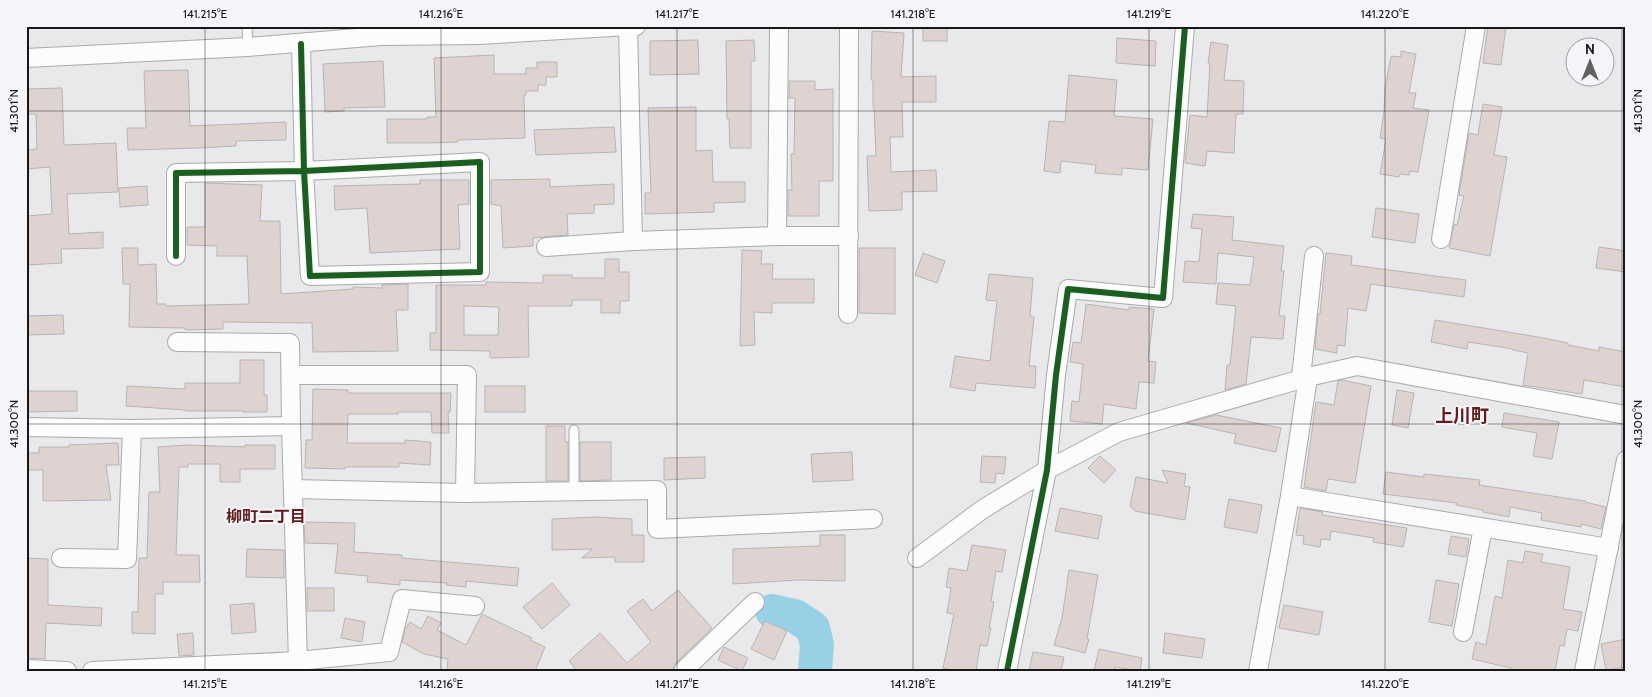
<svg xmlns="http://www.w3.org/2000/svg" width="1652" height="697" viewBox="0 0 1652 697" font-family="Cabin,'Noto Sans JP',sans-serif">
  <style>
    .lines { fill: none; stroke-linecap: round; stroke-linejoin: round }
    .river { stroke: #98d0e6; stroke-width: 34 }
    .building { fill: #dfd3d2; stroke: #b5b4b5; fill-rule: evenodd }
    .service-casing { stroke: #aaaaac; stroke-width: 11 }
    .minor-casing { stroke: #aaaaac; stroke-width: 20 }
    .service { stroke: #fcfcfc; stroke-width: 9 }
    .minor { stroke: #fcfcfc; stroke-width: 18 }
    .cycleway-casing { stroke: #f5f5f9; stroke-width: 9 }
    .cycleway { stroke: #1b5e20; stroke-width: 6 }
    .ticks { fill: none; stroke: #181819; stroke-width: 1; stroke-opacity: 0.45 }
    .labels { text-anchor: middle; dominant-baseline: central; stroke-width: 4; stroke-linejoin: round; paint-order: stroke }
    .neighbourhood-label { font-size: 16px; font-weight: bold; fill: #611c1d; stroke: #f5f5f9 }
    .quarter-label { font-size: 18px; font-weight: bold; fill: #611c1d; stroke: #f5f5f9 }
    .neatline { fill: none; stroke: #181819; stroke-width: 2 }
    .ticks-label { font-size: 12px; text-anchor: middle; fill: #181819 }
  </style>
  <rect width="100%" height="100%" fill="#e9e9eb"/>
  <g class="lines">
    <path class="river" d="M772 611 795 616 813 628 817 645 815 671"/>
  </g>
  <g class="building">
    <rect x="923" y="26" width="24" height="15"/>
    <path d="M1488 26H1506L1501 65 1483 63Z"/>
    <path d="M872 31 904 33 901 77 936 76V102H902L903 137H890L891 172 936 170 937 191 902 192V210L869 211 867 156H876L874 107H873V80H871Z"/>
    <path d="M1117 38 1156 41 1155 66 1116 63Z"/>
    <path d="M698 40 699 74 650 75V41Z"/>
    <path d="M754 40 755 61H751V148H730L729 119H727L726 41Z"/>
    <path d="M1211 42 1228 45 1224 80 1244 81 1243 114H1236L1234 153 1207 151 1205 166 1185 163 1190 115 1207 117 1210 63H1208Z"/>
    <path d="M1401 51 1416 54 1409 93H1416L1413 108 1429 110 1418 172 1410 171 1409 175 1400 174 1399 177 1380 174 1386 139 1380 138 1384 112 1385 88 1391 56 1401 57Z"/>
    <path d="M494 55V74H526V68H537V62H557V77H546V85H538V91H526V95H524L525 138 458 140V142L429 143H387V119H427V117H436L434 58Z"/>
    <path d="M383 61 385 107 344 108V111L325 112 323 64Z"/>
    <path d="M188 70 190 126 286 122V140L236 141V146L199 148 128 150 127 128H146L144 71Z"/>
    <path d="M1069 75 1117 80 1114 116 1153 119 1148 170 1122 168V175L1095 173 1096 165 1061 161 1060 173 1044 171 1049 121 1065 122Z"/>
    <path d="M789 81H815V90L833 89V181H819V216H788V190H792L791 154H794L795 98H789Z"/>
    <path d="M62 88 64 145 116 143 118 192 67 194 69 234 103 232V248L61 249 62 263 26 265V216L52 214 50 167 26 169V150L37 149 36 114H26V89Z"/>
    <path d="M1483 104 1502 107 1494 155 1507 157 1490 256 1449 248 1454 224 1457 225 1464 196 1459 195 1469 133 1478 135Z"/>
    <path d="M696 107V151L712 150 713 182H745V202L714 203V212L645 214V193H651L648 108Z"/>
    <path d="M614 127 616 152 536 155 534 130Z"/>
    <path d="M550 179V187L614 184V204L594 205V213L567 214 568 235 533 238V246L503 248 501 206 491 204V180Z"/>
    <path d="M420 180H469V204L458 205 460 249 370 253 367 208 335 210 334 186 420 184Z"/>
    <path d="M205 183 262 185 260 221H280L281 294 353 289V287L382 288V285L408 284V310H396L398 351 313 352 312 323 223 322V329L185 330V328L129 327 130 284H123L122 248H138V265L156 264 157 304H166V306L249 304 247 256H217V246L187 245V227H205Z"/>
    <path d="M147 186 148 205 120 207 119 188Z"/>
    <path d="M1376 208 1419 214 1415 243 1372 237Z"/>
    <path d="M1193 214 1234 217 1232 240 1284 246 1281 271H1284L1279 316H1285L1283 339 1251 337 1246 384 1225 390 1227 365H1230L1236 306 1216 304 1218 283 1250 285 1254 257 1218 253 1216 284 1183 282 1185 261 1199 262 1202 229 1191 228Z"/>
    <path d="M1599 247 1626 251V272L1596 268Z"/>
    <path d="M859 248H895V314L859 313Z"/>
    <path d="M742 250 762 251 761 264H773L772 279H814V303H772V313L754 312 755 345 740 346Z"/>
    <path d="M923 253 945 261 937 283 915 275Z"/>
    <path d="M1326 253 1352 256 1351 265 1466 280 1464 297 1371 284 1366 311 1348 308 1345 346 1337 345V353L1315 349 1318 314H1320Z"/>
    <path d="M605 259H619V272H629V301H620V313H601V300H572V306H528L529 357 490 358V351L430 350V333H436V285H486V282L543 283V275H572V278H605ZM464 306 499 307 498 335H464Z"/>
    <path d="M989 274 1033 278 1030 316 1034 317 1029 366H1036L1035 388 976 383 975 391 950 387 955 356 990 361 997 301 986 300Z"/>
    <path d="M1086 304 1129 310V307L1154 309 1148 361 1156 362 1154 383 1139 382 1136 409 1104 404 1102 424 1070 421 1072 401 1079 402 1083 364 1070 362 1073 342 1081 343Z"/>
    <path d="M63 315 64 334 26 335V316Z"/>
    <path d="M1435 320 1538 337 1568 343V345L1599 351V347L1626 352V387L1584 380 1582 394 1523 385 1528 353 1513 350V349L1468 342 1467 349 1431 342Z"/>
    <path d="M240 360H264V395H267V412H243V411H185V410L126 406 127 386 185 389V383H240Z"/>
    <path d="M1342 380 1371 386 1355 483 1328 479 1326 491 1304 487 1316 402 1334 405 1338 381Z"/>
    <rect x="485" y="386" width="40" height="26"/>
    <path d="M313 389 348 390V393H451L450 412H448L449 433H432L431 412H398V414H348L347 443H405V440L431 442 430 465 399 463V467H345V469L305 468 306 440H312Z"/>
    <path d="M1397 390 1414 393 1408 428 1392 425Z"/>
    <path d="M28 391H77V411L28 412Z"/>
    <path d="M1504 413 1559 422 1552 459 1533 456 1537 433 1502 427Z"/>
    <path d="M1216 415 1281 428 1276 452 1234 443 1236 434 1186 423Z"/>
    <path d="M546 426H565V442H568V481H546Z"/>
    <path d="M580 442H611V480L580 481Z"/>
    <path d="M118 443 119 465H106L111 500 43 501V470H26V453H39V447H69V445Z"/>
    <path d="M187 445 245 447V445H275V469H240V482H220V464H188V467H179L176 555H199L200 582H163V594H155V634L132 633V612H138L139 558H147L149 492H160L158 447Z"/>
    <path d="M852 452 853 480 813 482 811 454Z"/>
    <path d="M982 456 1006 457 1004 474 996 473 995 483 980 482Z"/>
    <path d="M1100 456 1116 470 1104 483 1088 468Z"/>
    <path d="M705 457V478L664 480V458Z"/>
    <path d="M1162 470 1186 474 1184 486 1190 487 1185 520 1135 511 1130 506 1136 477 1168 483Z"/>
    <path d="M1386 472 1424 477V474L1480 480 1479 485 1585 501V502L1606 507 1601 529 1581 524V527L1541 520 1542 513 1510 507 1509 517 1483 512V510L1456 505 1457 503 1383 494Z"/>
    <path d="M1229 499 1262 505 1257 533 1224 527Z"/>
    <path d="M1060 508 1102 516 1098 539 1055 531Z"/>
    <path d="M1300 508 1323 512 1322 515 1407 528 1403 547 1373 542 1374 538 1331 531 1330 540 1321 539 1320 547 1303 544 1304 536 1296 535Z"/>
    <path d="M596 517 632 519V535H644V562H615V557L582 558 592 549 552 550V519Z"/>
    <path d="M304 522 355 523 354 552 402 555V558L519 568 517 586 466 581V587L446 585 447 583 400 580V585L367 582 368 576 335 573 338 544 305 543Z"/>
    <path d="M820 535H845V581L798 580 733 584V549L820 546Z"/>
    <path d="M1451 536 1469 539 1466 557 1448 554Z"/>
    <path d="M972 545 1006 550 1002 572 996 571 991 601 994 602 989 628H991L987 646 980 645 976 671H955L943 668 954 614 947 613 951 588 946 587 949 568 967 571Z"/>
    <path d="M247 549 284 550V578L246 577Z"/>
    <path d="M1525 551 1543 554 1541 562 1570 567 1563 609 1582 612 1578 631 1567 629 1564 646 1560 645 1555 671H1511V668L1472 659 1476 642 1486 645 1495 596 1502 598 1508 560 1523 563Z"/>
    <path d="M26 558 48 559V605L102 608 101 626 46 623 45 659 26 658Z"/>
    <path d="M1069 570 1098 575 1087 639H1089L1085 653 1054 645 1062 618Z"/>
    <path d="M1436 580 1459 584 1452 626 1429 622Z"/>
    <path d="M552 583 570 605 542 629 523 607Z"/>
    <rect x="307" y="588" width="27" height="23"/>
    <path d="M678 590 712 628 676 663 672 671H577L569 661 600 633 627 663 651 642 627 611 643 599 652 611Z"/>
    <path d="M254 603 256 632 232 634 230 605Z"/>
    <path d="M1284 605 1323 612 1319 635 1279 628Z"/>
    <path d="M482 614 532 638 530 640 545 647 535 671H447L448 659 424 654 402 642 405 629 410 622 421 629 428 616 441 623 437 630 466 645Z"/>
    <path d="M345 618 365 622 362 642 341 638Z"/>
    <path d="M765 621 787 631 774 660 751 649Z"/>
    <path d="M193 633 194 655 179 656 177 634Z"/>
    <path d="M1165 633 1205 639 1202 658 1163 653Z"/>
    <path d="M1626 639V667L1606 670 1601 644Z"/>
    <path d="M724 647 748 658 742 671 718 660Z"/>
    <path d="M1099 649 1142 658 1140 671 1115 667 1114 671H1094Z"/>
    <path d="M1033 652 1064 657 1061 671H1029Z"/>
  </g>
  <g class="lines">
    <defs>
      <g id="service">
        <path d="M247 26 248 47"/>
        <path d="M574 491V430"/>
      </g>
      <g id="minor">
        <path d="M26 58 248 47 381 36 479 35 628 26"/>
        <path d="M777 236H849"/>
        <path d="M1441 239 1476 26"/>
        <path d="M633 241 628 27 636 26"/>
        <path d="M546 247 633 241 777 236 779 26"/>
        <path d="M176 256V173L304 171 480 162V272L310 276 304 171 301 44"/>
        <path d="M848 314 849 26"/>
        <path d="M291 375H467L465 493"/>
        <path d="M1301 378 1314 256"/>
        <path d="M291 426 298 661"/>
        <path d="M26 427 132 429 291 426 290 343 177 342"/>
        <path d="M293 489 465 493 657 490V529L873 519"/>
        <path d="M1290 496 1609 548"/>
        <path d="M61 558 127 559 132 429"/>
        <path d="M917 558 983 509 1047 470 1119 432 1308 377"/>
        <path d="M1463 632 1483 528"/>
        <path d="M26 669 67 671"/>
        <path d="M92 671 298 661 389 652 402 599 475 606"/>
        <path d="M683 671 755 602"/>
        <path d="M1007 671 1047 470 1056 375 1068 289 1163 298 1185 26"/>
        <path d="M1258 671 1290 496 1308 377 1357 366 1626 415"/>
        <path d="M1584 671 1626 460"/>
      </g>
    </defs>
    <use href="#service" class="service-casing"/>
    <use href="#minor" class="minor-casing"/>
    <use href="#service" class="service"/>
    <use href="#minor" class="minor"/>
    <defs>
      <g id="cycleway">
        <path d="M176 256V173L304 171 480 162V272L310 276 304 171 301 44"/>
        <path d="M1007 671 1047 470 1056 375 1068 289 1163 298 1185 26"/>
      </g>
    </defs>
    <use href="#cycleway" class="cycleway-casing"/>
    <use href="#cycleway" class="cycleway"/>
  </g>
  <path class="ticks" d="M205 26V671M441 26V671M677 26V671M913 26V671M1149 26V671M1385 26V671M1622 26V671M26 111H1626M26 424H1626"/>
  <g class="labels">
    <g class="neighbourhood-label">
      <text x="266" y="516">柳町二丁目</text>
    </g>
    <g class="quarter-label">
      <text x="1462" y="416">上川町</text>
    </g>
  </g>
  <rect width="1652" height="697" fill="none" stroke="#f5f5f9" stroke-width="55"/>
  <g transform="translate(1590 62)"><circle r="24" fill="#f5f5f9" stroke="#9d9d9f"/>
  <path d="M0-4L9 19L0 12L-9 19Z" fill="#616162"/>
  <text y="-8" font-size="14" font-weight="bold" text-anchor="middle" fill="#181819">N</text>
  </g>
  <rect x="28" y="28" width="1596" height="642" class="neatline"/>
  <g class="ticks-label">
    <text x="205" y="18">141.215°E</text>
    <text x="441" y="18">141.216°E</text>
    <text x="677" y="18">141.217°E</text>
    <text x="913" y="18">141.218°E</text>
    <text x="1149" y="18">141.219°E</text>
    <text x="1385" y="18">141.220°E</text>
    <text transform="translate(14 111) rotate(-90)" y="4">41.301°N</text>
    <text transform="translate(1638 111) rotate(-90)" y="4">41.301°N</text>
    <text transform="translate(14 424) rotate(-90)" y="4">41.300°N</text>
    <text transform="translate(1638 424) rotate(-90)" y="4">41.300°N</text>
    <text x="205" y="688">141.215°E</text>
    <text x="441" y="688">141.216°E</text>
    <text x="677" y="688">141.217°E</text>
    <text x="913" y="688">141.218°E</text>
    <text x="1149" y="688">141.219°E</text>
    <text x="1385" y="688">141.220°E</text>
  </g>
</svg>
